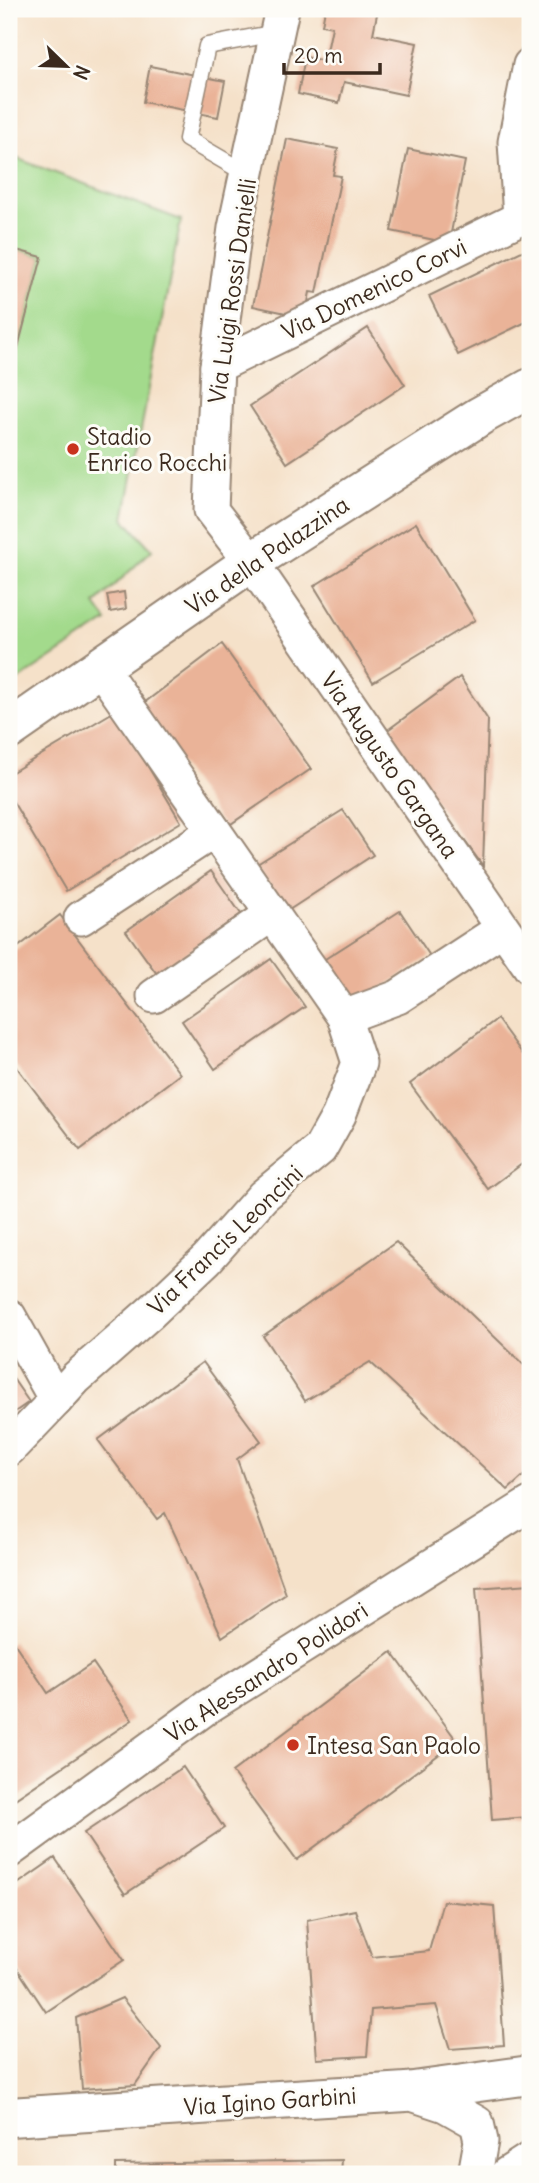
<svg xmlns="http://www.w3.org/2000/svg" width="539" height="2183" viewBox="0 0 539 2183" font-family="Delius,sans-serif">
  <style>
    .green { fill: #a3da8c; stroke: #6f8255; stroke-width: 2 }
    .building { fill: #eab398 }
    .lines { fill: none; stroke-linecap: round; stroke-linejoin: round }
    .service-casing { stroke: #988674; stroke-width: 19 }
    .minor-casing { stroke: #988674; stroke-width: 37 }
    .primary-casing { stroke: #988674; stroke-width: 42 }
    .service { stroke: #fff; stroke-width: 16 }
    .minor { stroke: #fff; stroke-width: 33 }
    .primary { stroke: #fff; stroke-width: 38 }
    .poi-dot { fill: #c8321e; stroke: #fdfcf7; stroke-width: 2.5 }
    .labels { text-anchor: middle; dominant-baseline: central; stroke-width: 6; stroke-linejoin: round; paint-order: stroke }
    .street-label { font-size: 23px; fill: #3b2a1e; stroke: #fdfcf7 }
    .poi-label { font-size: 23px; fill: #3b2a1e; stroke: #fdfcf7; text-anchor: start }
  </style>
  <rect width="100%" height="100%" fill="#fdfcf7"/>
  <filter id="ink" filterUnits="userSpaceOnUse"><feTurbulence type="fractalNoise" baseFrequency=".0143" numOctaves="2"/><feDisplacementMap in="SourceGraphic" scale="14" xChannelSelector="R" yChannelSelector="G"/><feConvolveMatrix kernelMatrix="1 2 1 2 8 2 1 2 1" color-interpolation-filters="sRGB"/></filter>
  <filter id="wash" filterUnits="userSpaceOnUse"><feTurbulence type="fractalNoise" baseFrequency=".00686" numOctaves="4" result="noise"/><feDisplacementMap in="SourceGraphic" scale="28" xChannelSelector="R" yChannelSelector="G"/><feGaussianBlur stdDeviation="1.57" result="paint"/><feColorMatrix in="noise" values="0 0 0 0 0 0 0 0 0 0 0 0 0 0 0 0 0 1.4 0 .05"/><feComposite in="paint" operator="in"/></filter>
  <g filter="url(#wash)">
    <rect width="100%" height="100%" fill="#f5e1c9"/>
    <path class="green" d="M9 136 16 139 10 156 181 220 124 519 152 550 95 604 107 621 9 686V380L42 257 9 248Z"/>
    <g id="blocks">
      <g class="building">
        <path d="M325 9H378L373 34 417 43 406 95 344 82 339 103 298 94 305 57 325 61 332 27 322 25Z"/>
        <path d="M150 66 225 81 218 117 143 102Z"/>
        <path d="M287 139 338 149 333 175 341 176 317 293 310 292 305 317 253 306Z"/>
        <path d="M408 149 465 161 449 243 391 231Z"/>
        <path d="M530 247V320L458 355 429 296Z"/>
        <path d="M9 248 42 257 10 377 9 376Z"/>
        <path d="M368 328 405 385 287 463 250 406Z"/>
        <path d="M416 523 475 620 373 682 314 586Z"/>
        <path d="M124 592 126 609 110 612 107 595Z"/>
        <path d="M222 644 311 769 225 828 140 706Z"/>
        <path d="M460 677 488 720 483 866 385 732Z"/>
        <path d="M115 711 181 822 66 891 9 795V774Z"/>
        <path d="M343 810 373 855 289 910 254 866Z"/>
        <path d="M211 871 241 914 157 974 126 931Z"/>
        <path d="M400 911 430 956 346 1012 311 968Z"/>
        <path d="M60 915 180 1074 80 1150 9 1057V954Z"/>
        <path d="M271 959 305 1007 215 1069 182 1021Z"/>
        <path d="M497 1019 530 1064V1158L488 1189 410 1084Z"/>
        <path d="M396 1242 530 1371V1470L508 1490 370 1362 305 1401 263 1336Z"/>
        <path d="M203 1362 261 1441 237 1459 286 1594 222 1637 165 1513 157 1519 98 1440Z"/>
        <path d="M9 1373 29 1402 9 1416Z"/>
        <path d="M530 1584V1817L492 1820 476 1588Z"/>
        <path d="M13 1641 48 1693 93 1663 132 1720 9 1803V1644Z"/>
        <path d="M392 1652 457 1741 297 1860 232 1772Z"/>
        <path d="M183 1767 224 1828 125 1894 84 1833Z"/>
        <path d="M55 1858 124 1960 46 2012 9 1956V1890Z"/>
        <path d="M443 1901 494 1906 504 2045 450 2049 436 2005 371 2010 367 2056 317 2059 307 1920 355 1910 372 1957 429 1951Z"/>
        <path d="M122 1998 161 2048 135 2085 82 2089 76 2018Z"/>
        <path d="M342 2160 341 2174H116V2164Z"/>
      </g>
    </g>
  </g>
  <g filter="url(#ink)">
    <use href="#blocks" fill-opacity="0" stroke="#988674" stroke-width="2"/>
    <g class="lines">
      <defs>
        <path id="service" d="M247 174 187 139 207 46 276 33"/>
        <g id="minor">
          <path d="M282 9 235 228 217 366 211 510 251 562 530 967"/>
          <path d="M520 217 515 142 530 65"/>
          <path d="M217 366 530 213"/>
          <path d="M100 667 344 1017 398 997 502 929"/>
          <path d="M81 918 214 831"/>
          <path d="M154 996 272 914"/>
          <path d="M9 1316 56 1400 9 1449"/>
          <path d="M56 1400 76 1378 151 1312 207 1259 263 1196 320 1149 339 1115 359 1063 344 1017"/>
          <path d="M9 1851 207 1707 530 1504"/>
          <path d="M406 2092 445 2105 477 2123 481 2141 475 2174"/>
          <path d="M507 2174 530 2159"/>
        </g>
        <g id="primary">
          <path d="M9 730 251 562 480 416 530 388"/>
          <path d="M9 2117 406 2092 530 2075"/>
        </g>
      </defs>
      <use href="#service" class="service-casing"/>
      <use href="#minor" class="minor-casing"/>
      <use href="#primary" class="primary-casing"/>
      <use href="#service" class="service"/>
      <use href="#minor" class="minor"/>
      <use href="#primary" class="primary"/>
    </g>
  </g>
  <g class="poi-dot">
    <circle cx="73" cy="449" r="7"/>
    <circle cx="293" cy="1745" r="7"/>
  </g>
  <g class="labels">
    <g class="street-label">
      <text transform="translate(374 289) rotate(-26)">Via Domenico Corvi</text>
      <text transform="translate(232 291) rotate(-82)">Via Luigi Rossi Danielli</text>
      <text transform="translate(267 555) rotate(-34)">Via della Palazzina</text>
      <text transform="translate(390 765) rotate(55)">Via Augusto Gargana</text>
      <text transform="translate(225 1240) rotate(-44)">Via Francis Leoncini</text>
      <text transform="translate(266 1672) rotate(-33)">Via Alessandro Polidori</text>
      <text transform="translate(270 2101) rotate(-4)">Via Igino Garbini</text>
    </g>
    <g class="poi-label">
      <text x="87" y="436">Stadio<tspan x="87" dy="26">Enrico Rocchi</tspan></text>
      <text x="307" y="1745">Intesa San Paolo</text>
    </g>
  </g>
  <rect width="539" height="2183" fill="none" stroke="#fdfcf7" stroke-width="35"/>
  <g transform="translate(66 66) rotate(113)" stroke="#fdfcf7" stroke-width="5" paint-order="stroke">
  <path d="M0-5L12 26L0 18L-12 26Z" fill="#3b2a1e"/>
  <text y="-10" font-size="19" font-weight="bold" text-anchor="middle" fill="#3b2a1e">N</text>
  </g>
  <path d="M284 63v10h96v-10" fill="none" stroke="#3b2a1e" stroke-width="3.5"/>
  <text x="294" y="63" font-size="21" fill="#3b2a1e" stroke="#fdfcf7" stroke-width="5" paint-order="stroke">20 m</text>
</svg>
